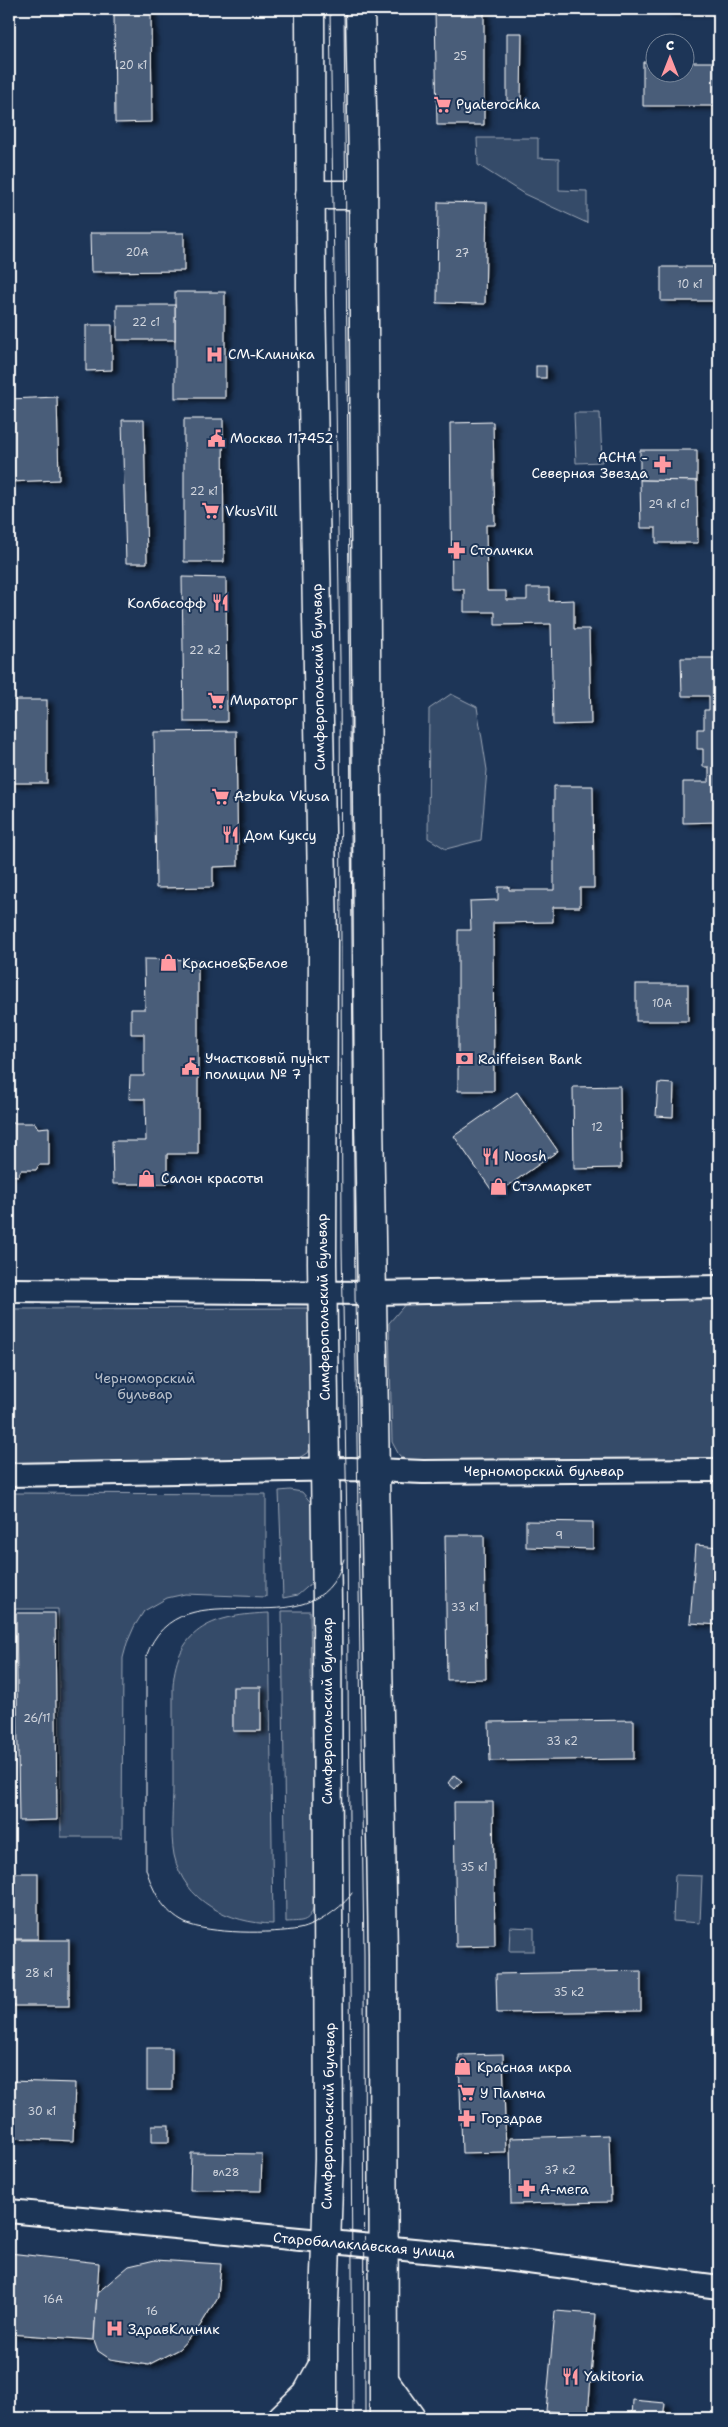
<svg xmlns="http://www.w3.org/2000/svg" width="728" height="2427" viewBox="0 0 728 2427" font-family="'Shantell Sans',sans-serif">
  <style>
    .green { fill: #364b69; stroke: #9aa5b4; fill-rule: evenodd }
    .building { fill: #4a5d79; stroke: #fff; filter: url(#shadow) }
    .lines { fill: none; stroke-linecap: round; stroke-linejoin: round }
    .minor-casing { stroke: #fff; stroke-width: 26 }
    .major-casing { stroke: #fff; stroke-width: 31 }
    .minor { stroke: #1d3557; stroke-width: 22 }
    .major { stroke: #1d3557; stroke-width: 28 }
    .tram { stroke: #fff; stroke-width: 1 }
    .labels { text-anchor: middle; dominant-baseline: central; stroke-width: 4; stroke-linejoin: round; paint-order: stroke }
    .number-label { font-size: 11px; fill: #d2d6de }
    .poi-label { font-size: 14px; fill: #fff; stroke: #1d3557; text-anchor: start }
    .street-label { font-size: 14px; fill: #fff; stroke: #1d3557 }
    .park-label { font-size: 14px; fill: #b9c0ca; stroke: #1d3557 }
  </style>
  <defs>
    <filter id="shadow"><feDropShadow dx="5.5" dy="3" stdDeviation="2.5" flood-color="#0009"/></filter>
  </defs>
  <rect width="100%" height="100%" fill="#1d3557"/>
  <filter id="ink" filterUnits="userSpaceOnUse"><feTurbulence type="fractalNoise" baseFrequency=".02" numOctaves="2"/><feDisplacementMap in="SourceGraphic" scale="10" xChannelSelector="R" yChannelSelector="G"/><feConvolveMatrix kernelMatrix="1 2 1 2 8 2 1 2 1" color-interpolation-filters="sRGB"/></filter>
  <g filter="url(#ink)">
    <g class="green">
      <path d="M477 138H538V158L559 159V190L587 191V223L524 194 478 165Z"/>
      <path d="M574 413H600L602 462 576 463Z"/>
      <path d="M451 694 477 707 487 770 481 840 446 849 428 838 429 709Z"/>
      <path d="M719 1299V1464L414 1467 399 1455 392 1442 389 1323 407 1302Z"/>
      <path d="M314 1308V1434L307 1453 294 1461 9 1464V1309Z"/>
      <path d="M290 1490 302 1492 313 1505 314 1581 298 1595 283 1598 279 1491Z"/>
      <path d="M9 1493 266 1494V1597L185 1594 167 1598 144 1611 134 1627 127 1643 123 1658 122 1837H61L58 1609H9Z"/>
      <path d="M282 1611H310L315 1903C309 1923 305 1921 286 1922Z"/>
      <path d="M269 1613 273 1924C229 1923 184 1902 174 1855 170 1833 173 1809 173 1786 173 1753 173 1719 173 1686 177 1626 216 1615 269 1613ZM233 1688 261 1731H233Z"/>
      <path d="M675 1875 702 1876 700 1923 673 1921Z"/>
      <path d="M510 1927 534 1928V1951H509Z"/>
    </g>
    <g class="building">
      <path d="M114 9H151L152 122 115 123Z"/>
      <path d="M435 9H484V125H437Z"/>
      <path d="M666 9H719V11L666 12Z"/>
      <path d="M507 33H522L521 101H507Z"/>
      <path d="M643 62H656V72H686V62H719V106H643Z"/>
      <path d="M438 202 487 203 485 304 437 303Z"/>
      <path d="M90 233H184V271L91 272Z"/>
      <rect x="661" y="267" width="58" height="34"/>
      <rect x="175" y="292" width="50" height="106"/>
      <rect x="117" y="305" width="58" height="35"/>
      <path d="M86 325H112V370L86 371Z"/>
      <rect x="536" y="366" width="10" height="12"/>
      <path d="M57 397 59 480 9 482V399Z"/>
      <path d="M184 419H223L224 562H184Z"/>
      <path d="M122 420H144L147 563H126Z"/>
      <path d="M493 422 495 525H486L487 591H506V600H527V588H549V601L574 600V629H589L591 724 553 725 551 624 495 625V612H464V589H452L450 423Z"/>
      <path d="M640 450H697V481L640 480Z"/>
      <path d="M640 480 697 481 698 543H656V528H641Z"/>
      <path d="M182 577 226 578 227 722H184Z"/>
      <path d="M681 658H719V822L683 823V782H709V767H703V749H697V729H704V710H709V696H682Z"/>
      <rect x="9" y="700" width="38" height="83"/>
      <path d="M236 731 238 866 213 867V887L156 888 154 732Z"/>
      <path d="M554 786H593L594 888H580V907H553V922L493 923 494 1091H458V930H471L470 901 498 900V887H509V890H554Z"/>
      <path d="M144 959 198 960V1154H167V1184H113L112 1141H146L145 1099H129L130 1076H144V1034H131V1009H145Z"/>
      <rect x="636" y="984" width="52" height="37"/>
      <path d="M658 1083 674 1084 673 1117 656 1116Z"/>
      <path d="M620 1086 621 1168 574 1169 573 1087Z"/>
      <path d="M517 1092 558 1151 495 1195 454 1136Z"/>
      <path d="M9 1123H35L38 1128 49 1127V1165H39L36 1170H21L18 1176 9 1175Z"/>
      <path d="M526 1521 593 1522V1549L526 1547Z"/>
      <path d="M445 1535H484L486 1679 447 1680Z"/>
      <path d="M696 1545 719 1547V1625L690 1623Z"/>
      <path d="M16 1613H55L57 1820 19 1821Z"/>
      <rect x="233" y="1687" width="28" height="44"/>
      <path d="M634 1720V1759L490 1761 489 1722Z"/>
      <path d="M454 1775 462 1781 455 1789 448 1783Z"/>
      <path d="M454 1802H493L495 1946 456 1947Z"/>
      <rect x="9" y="1873" width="29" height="66"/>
      <rect x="9" y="1940" width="60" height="66"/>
      <path d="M641 1971V2011L497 2013 496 1974Z"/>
      <rect x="147" y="2048" width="25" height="42"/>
      <path d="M503 2054 506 2152 462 2153 459 2055Z"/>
      <path d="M9 2081 75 2083 73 2141 9 2138Z"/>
      <rect x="152" y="2125" width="17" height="17"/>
      <path d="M609 2135 611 2202 511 2204 510 2138Z"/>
      <path d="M191 2153 262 2154 261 2191 190 2190Z"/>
      <path d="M9 2253 99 2263 94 2340 9 2334Z"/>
      <path d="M155 2260 221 2264 218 2297 200 2326 179 2349 148 2365 110 2359 98 2351 94 2340 97 2293 129 2266Z"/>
      <path d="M555 2311 596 2314 588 2415 546 2411Z"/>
      <path d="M633 2400 665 2403 663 2418H632Z"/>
    </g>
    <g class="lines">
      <defs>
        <g id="minor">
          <path d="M9 1290 372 1293 719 1287"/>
          <path d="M9 1475 351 1469 423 1472 719 1470"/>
          <path d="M9 2211 497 2258 719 2287"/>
        </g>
        <g id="major">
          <path d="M310 9 311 292 323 938 322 1263 327 1604 329 2159 323 2331V2418"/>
          <path d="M360 9 363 163 369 1118 383 1955 384 2418"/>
          <path d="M310 195H363"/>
          <path d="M384 2380 411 2418"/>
          <path d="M282 2418 307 2394 323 2365"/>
        </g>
      </defs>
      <use href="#minor" class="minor-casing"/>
      <use href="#major" class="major-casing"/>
      <use href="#minor" class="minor"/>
      <use href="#major" class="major"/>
      <g class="tram">
        <path d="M330 9 340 661 342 1248 347 1527 353 2418"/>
        <path d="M344 9 355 1293 364 1954 365 2418"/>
        <path d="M344 1559C315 1660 180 1558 146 1657V1869C153 1891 163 1912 185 1923 209 1934 272 1934 299 1929 315 1926 344 1907 352 1893"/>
      </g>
    </g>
  </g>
  <defs>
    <symbol id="supermarket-bare" viewBox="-9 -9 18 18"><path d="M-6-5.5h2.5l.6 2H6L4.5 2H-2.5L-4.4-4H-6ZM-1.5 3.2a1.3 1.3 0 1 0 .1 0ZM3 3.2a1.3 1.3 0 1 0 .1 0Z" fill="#ff9aa2" stroke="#1d3557" stroke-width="2.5" paint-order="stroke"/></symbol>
    <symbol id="hospital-bare" viewBox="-9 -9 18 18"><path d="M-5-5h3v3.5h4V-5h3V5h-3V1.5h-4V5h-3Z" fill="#ff9aa2" stroke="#1d3557" stroke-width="2.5" paint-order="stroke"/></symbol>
    <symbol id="civic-bare" viewBox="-9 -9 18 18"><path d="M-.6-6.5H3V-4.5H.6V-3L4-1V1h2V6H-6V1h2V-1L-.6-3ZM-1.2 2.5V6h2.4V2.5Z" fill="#ff9aa2" stroke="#1d3557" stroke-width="2.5" paint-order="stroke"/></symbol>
    <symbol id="pharmacy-bare" viewBox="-9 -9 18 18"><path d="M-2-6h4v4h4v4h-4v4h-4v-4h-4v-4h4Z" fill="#ff9aa2" stroke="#1d3557" stroke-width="2.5" paint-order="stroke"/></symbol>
    <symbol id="restaurant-bare" viewBox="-9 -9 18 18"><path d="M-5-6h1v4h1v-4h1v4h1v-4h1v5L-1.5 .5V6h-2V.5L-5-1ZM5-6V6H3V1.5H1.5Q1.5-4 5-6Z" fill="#ff9aa2" stroke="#1d3557" stroke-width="2.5" paint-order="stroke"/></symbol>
    <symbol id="shop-bare" viewBox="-9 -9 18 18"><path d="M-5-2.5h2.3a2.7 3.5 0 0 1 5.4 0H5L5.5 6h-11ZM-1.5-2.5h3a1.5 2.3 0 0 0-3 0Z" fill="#ff9aa2" stroke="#1d3557" stroke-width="2.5" paint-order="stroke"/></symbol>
    <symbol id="bank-bare" viewBox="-9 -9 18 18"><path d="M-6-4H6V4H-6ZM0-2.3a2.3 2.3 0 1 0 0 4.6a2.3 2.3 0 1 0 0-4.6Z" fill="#ff9aa2" stroke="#1d3557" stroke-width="2.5" paint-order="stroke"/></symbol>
  </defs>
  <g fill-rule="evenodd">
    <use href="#supermarket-bare" x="430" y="92" width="25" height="25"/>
    <use href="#hospital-bare" x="202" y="342" width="25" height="25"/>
    <use href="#civic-bare" x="204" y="426" width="25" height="25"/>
    <use href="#pharmacy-bare" x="650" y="452" width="25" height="25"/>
    <use href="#supermarket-bare" x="198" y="498" width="25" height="25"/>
    <use href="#pharmacy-bare" x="444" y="538" width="25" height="25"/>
    <use href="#restaurant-bare" x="208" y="590" width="25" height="25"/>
    <use href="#supermarket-bare" x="204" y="688" width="25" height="25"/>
    <use href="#supermarket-bare" x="208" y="784" width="25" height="25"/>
    <use href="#restaurant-bare" x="218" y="822" width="25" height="25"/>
    <use href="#shop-bare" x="156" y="950" width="25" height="25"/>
    <use href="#bank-bare" x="452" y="1046" width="25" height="25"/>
    <use href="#civic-bare" x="178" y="1054" width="25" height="25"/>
    <use href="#restaurant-bare" x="478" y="1144" width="25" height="25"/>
    <use href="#shop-bare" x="134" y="1166" width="25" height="25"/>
    <use href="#shop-bare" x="486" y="1174" width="25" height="25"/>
    <use href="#shop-bare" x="450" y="2054" width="25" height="25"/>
    <use href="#supermarket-bare" x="454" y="2080" width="25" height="25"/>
    <use href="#pharmacy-bare" x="454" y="2106" width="25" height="25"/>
    <use href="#pharmacy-bare" x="514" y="2176" width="25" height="25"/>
    <use href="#hospital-bare" x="102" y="2316" width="25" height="25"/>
    <use href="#restaurant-bare" x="558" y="2364" width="25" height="25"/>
  </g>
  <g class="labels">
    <g class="number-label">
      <text x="460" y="56">25</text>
      <text x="133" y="65">20 к1</text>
      <text x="137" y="252">20А</text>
      <text x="462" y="253">27</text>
      <text x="690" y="284">10 к1</text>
      <text x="146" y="322">22 c1</text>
      <text x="204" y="491">22 к1</text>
      <text x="669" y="504">29 к1 с1</text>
      <text x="205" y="650">22 к2</text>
      <text x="662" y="1003">10А</text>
      <text x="597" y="1127">12</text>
      <text x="559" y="1535">9</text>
      <text x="465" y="1607">33 к1</text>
      <text x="37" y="1718">26/11</text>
      <text x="562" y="1741">33 к2</text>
      <text x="474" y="1867">35 к1</text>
      <text x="39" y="1973">28 к1</text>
      <text x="569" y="1992">35 к2</text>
      <text x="42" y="2111">30 к1</text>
      <text x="560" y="2170">37 к2</text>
      <text x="226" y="2172">вл28</text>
      <text x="53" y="2299">16А</text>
      <text x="152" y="2311">16</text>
    </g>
    <g class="poi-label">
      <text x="456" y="104">Pyaterochka</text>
      <text x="228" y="354">СМ-Клиника</text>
      <text x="230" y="438">Москва 117452</text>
      <text x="648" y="457" text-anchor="end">АСНА -<tspan x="648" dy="16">Северная Звезда</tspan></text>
      <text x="225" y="511">VkusVill</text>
      <text x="470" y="550">Столички</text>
      <text x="206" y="603" text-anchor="end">Колбасофф</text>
      <text x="230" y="700">Мираторг</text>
      <text x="234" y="796">Azbuka Vkusa</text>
      <text x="244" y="835">Дом Куксу</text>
      <text x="182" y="963">Красное&amp;Белое</text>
      <text x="205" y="1058">Участковый пункт<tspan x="205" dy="16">полиции № 7</tspan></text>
      <text x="478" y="1059">Raiffeisen Bank</text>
      <text x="504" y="1156">Noosh</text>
      <text x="161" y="1178">Салон красоты</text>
      <text x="512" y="1186">Стэлмаркет</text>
      <text x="477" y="2067">Красная икра</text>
      <text x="480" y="2093">У Палыча</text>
      <text x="481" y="2118">Горздрав</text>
      <text x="540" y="2189">А-мега</text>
      <text x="128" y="2329">ЗдравКлиник</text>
      <text x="584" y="2376">Yakitoria</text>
    </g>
    <g class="street-label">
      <text transform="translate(318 677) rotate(-91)">Симферопольский бульвар</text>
      <text transform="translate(323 1307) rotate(-91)">Симферопольский бульвар</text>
      <text x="544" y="1471">Черноморский бульвар</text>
      <text transform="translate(327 1711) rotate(-90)">Симферопольский бульвар</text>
      <text transform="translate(328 2116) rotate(-89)">Симферопольский бульвар</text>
      <text transform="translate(364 2245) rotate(5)">Старобалаклавская улица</text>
    </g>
    <g class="park-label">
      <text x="145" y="1378">Черноморский<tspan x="145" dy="16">бульвар</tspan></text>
    </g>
  </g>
  <rect width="728" height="2427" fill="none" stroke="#1d3557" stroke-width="30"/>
  <rect x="15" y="15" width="698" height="2397" fill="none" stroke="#fff" stroke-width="2" filter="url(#ink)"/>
  <g transform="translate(670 58)"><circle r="24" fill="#1d3557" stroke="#77869a"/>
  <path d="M0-4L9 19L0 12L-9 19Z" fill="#ff9aa2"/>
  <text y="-8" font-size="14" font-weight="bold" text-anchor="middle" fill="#ffffff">С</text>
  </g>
</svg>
